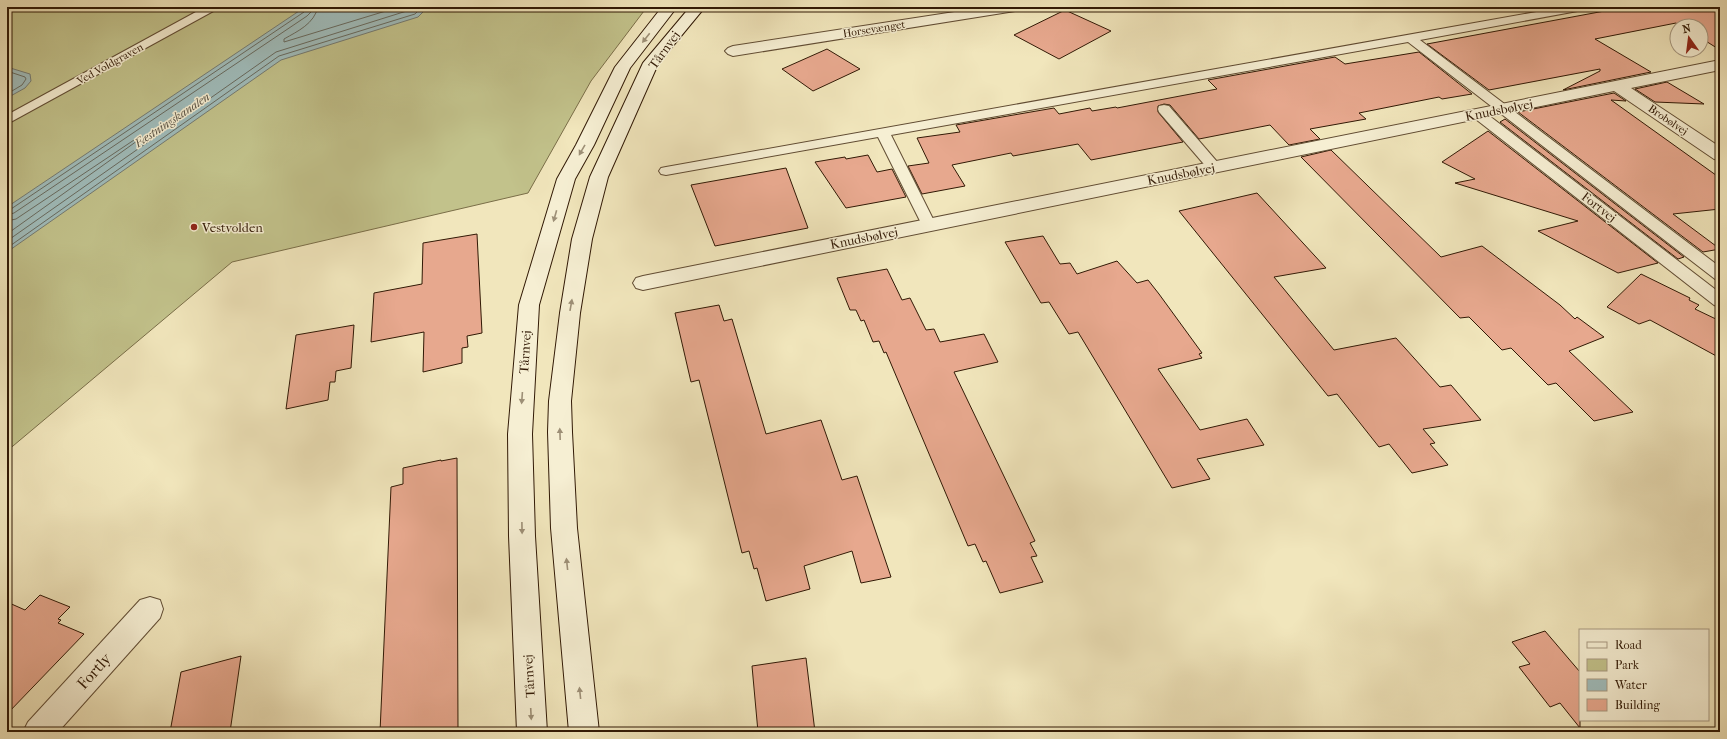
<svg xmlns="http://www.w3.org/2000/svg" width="1727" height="739" viewBox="0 0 1727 739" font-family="'IM FELL French Canon',serif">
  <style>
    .green { fill: #c2c28b; stroke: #7a6e48 }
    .water { fill: #a0bdbc; stroke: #747b73 }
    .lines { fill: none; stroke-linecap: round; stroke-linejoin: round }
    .shore { stroke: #686b60; stroke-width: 1 }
    .building { fill: #e7a88e; stroke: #311905 }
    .lane-casing { stroke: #614c33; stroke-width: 2 }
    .street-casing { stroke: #614c33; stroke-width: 2 }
    .secondary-casing { stroke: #311905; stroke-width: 2 }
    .lane { fill: #f6efd3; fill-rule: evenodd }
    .street { fill: #f6efd3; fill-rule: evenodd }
    .secondary { fill: #f6efd3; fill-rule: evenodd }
    .oneway { fill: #9d8f76 }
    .poi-dot { fill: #8f2418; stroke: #f6efd3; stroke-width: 1.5 }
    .labels { text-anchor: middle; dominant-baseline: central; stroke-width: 3; stroke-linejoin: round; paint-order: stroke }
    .far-street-label { font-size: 11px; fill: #311905; stroke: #f6efd3 }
    .far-water-label { font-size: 12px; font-style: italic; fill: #585245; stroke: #f6efd3 }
    .street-label { font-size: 13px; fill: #311905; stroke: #f6efd3 }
    .poi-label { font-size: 13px; fill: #311905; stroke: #f6efd3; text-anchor: start }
    .near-street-label { font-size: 16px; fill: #311905; stroke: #f6efd3 }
  </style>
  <rect width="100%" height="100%" fill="#f1e6bc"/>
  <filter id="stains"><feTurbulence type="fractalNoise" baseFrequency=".005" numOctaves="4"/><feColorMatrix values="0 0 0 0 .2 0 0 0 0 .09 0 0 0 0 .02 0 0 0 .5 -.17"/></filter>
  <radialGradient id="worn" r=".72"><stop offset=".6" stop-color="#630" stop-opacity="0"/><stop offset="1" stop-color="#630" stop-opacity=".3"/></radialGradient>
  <path class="green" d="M19 7H647L591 81 528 193 232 262 7 451V14Z"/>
  <g class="water">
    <path d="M305 7H428L418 17 281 60 7 252V207Z"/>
    <path d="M7 67 30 74 31 81 25 88 7 98Z"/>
  </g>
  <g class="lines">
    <g class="shore">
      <path d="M318 7C314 24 298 31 284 39V42L399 7"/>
      <path d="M7 71 25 77 26 79 22 85 7 94"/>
      <path d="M7 210 11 209 304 12 306 7"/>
      <path d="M7 215 14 213 307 16 311 12 312 7"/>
      <path d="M7 221 16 219 134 140 137 141 7 234"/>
      <path d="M7 241 276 52 413 9 415 7"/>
      <path d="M7 248 279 56 415 14 422 7"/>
    </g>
  </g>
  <g class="building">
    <path d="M1626 7H1720V50L1701 38V26H1680L1676 23 1595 39 1651 72 1563 90 1600 71V69L1489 90 1427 44Z"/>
    <path d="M1065 10 1111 31 1059 59 1014 35Z"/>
    <path d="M827 49 860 69 813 91 782 69Z"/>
    <path d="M1419 52 1472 94 1442 99 1439 97 1359 113 1366 119 1310 129 1320 139 1289 145 1270 125 1199 139 1170 105 1164 104 1158 106V112L1183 142 1091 160 1078 144 1013 156 1011 153 952 165 965 186 922 194 908 166 929 163 917 138 960 132 956 125 1054 108 1059 114 1090 108 1092 111 1116 107 1117 108 1217 89 1208 80 1335 57 1345 64Z"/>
    <path d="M1667 82 1704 104 1655 102 1635 89Z"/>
    <path d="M1614 93 1626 101 1611 100 1720 178V209L1673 214 1720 249 1703 252 1518 112Z"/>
    <path d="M1505 119 1684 257 1678 259 1500 122Z"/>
    <path d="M1488 131 1658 263 1618 273 1538 231 1578 221 1455 183 1475 179 1442 162Z"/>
    <path d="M1331 150 1441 257 1482 246 1560 305 1575 319 1577 317 1604 337 1569 351 1633 412 1594 421 1556 383 1548 385 1511 348 1502 350 1469 317 1460 318 1301 157Z"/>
    <path d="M868 155 877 172 892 169 906 197 846 208 815 162 845 157 846 159Z"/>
    <path d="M786 168 808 228 715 246 691 185Z"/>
    <path d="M1257 193 1326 268 1274 277 1334 350 1396 338 1440 387 1451 385 1481 420 1423 429 1435 443 1430 444 1448 465 1412 473 1389 444 1379 447 1337 394 1328 396 1179 211Z"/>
    <path d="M477 234 482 333 467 336 468 347 462 348V363L423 372 424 332 371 342 374 293 422 284 423 243Z"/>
    <path d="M1043 236 1060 264 1070 263 1077 274 1117 261 1137 283 1148 280 1159 294 1202 353 1199 354 1202 358 1158 369 1200 430 1247 419 1264 445 1197 459 1210 479 1172 488 1078 332 1069 334 1049 302 1041 303 1005 242Z"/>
    <path d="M887 269 902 300 910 298 926 330 934 329 940 342 984 334 998 362 954 372 1035 541 1030 543 1037 556 1031 557 1043 582 1000 593 986 561 983 562 975 544 968 546 886 352 884 353 879 341 873 342 864 320 861 321 856 310H850L837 278Z"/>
    <path d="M1641 274 1690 298 1689 300 1699 305 1695 309 1720 321V358L1650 320 1639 324 1607 307Z"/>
    <path d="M719 305 724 321 732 319 766 434 821 420 842 480 857 476 891 577 861 583 852 551 804 566 810 589 766 601 757 568 754 569 749 551 742 553 699 380 691 382 675 313Z"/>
    <path d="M354 325 351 368 336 371 335 382H330L328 400 286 409 296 335Z"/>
    <path d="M457 458 458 732H380L391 487 403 484V468L441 460V461Z"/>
    <path d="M40 595 70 607 58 619 61 620 58 623 84 634 7 714V602L25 610Z"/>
    <path d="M1545 631 1580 672V728L1560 703 1550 707 1519 667 1530 664 1512 642Z"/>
    <path d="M241 656 230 732H170L181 672Z"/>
    <path d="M806 658 815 732H758L752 666Z"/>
  </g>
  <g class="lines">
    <defs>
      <g id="lane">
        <path d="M205 7H219L217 9 7 124V115Z"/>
        <path d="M1564 7H1589L1583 10 1420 40 1720 267V280L1715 279 1408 42 891 135 936 225 934 228 929 230 924 228 922 225 878 137 666 175 661 174 659 171 661 168 666 167Z"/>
        <path d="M1164 105 1169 106 1219 164 1221 167 1219 170 1214 171 1209 170 1159 112 1158 109 1159 106Z"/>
        <path d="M1478 110 1483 111 1720 293V307L1714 305 1473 117 1472 114 1473 111Z"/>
      </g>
      <g id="street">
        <path d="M987 7H1022L1020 10 1015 11 733 56 728 54 725 51 728 48 733 46Z"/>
        <path d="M1720 60V70L1631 88 1720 147V160L1714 159 1614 91 643 290 636 288 633 283 636 278 643 276Z"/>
        <path d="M150 597 160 600 163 609 160 618 58 732H23L28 722 140 600Z"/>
      </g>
      <g id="secondary">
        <path d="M662 7H677L630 68 594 145 575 179 539 305 532 434 535 536 547 732H517L509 536 508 434 519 305 557 179 576 145 615 67Z"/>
        <path d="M690 7H705L658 64 608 177 592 239 580 313 571 401 572 432 577 528 599 732H569L551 528 548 432 549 401 560 313 572 239 590 177 643 63Z"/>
      </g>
    </defs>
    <use href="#lane" class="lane-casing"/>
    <use href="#street" class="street-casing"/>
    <use href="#secondary" class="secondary-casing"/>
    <use href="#lane" class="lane"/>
    <use href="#street" class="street"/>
    <use href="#secondary" class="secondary"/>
  </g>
  <defs><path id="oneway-solid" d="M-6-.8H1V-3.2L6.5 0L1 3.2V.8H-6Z"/></defs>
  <g class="oneway">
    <use href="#oneway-solid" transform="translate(646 38) rotate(128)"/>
    <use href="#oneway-solid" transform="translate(582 150) rotate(120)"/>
    <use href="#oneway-solid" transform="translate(555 216) rotate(106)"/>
    <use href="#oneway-solid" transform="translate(571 305) rotate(-80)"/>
    <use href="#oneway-solid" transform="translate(522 398) rotate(94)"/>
    <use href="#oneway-solid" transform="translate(560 434) rotate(-92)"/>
    <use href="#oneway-solid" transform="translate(522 528) rotate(89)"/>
    <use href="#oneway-solid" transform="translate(567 564) rotate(-96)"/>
    <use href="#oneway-solid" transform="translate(580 693) rotate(-96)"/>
    <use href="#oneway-solid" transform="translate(531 714) rotate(87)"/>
  </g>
  <circle class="poi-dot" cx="194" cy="227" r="4"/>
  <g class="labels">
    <g class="far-street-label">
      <text transform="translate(874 29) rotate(-9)">Horsevænget</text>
      <text transform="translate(110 64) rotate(-29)">Ved Voldgraven</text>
      <text transform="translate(1668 120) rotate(34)">Brobølvej</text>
    </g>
    <g class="far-water-label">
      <text transform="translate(172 120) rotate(-34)">Fæstningskanalen</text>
    </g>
    <g class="street-label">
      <text transform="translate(664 50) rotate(-54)">Tårnvej</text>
      <text transform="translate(1499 110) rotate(-11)">Knudsbølvej</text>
      <text transform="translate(1181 174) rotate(-11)">Knudsbølvej</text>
      <text transform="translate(1599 207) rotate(38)">Fortvej</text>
      <text transform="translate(864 238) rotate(-11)">Knudsbølvej</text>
      <text transform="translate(525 352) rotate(-86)">Tårnvej</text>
      <text transform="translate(529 676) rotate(-93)">Tårnvej</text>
    </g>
    <g class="poi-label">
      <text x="202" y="227">Vestvolden</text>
    </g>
    <g class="near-street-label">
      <text transform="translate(94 671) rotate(-48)">Fortly</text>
    </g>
  </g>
  <rect width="1727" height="739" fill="none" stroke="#f1e6bc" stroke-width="24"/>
  <rect x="8" y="8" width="1711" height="723" fill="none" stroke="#311905" stroke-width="2"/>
  <rect x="12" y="12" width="1703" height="715" fill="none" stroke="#311905"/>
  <rect x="1579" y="629" width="130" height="92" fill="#f6efd3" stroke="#a79981"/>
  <rect x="1587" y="642" width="20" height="6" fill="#f6efd3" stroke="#a79981"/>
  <text x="1615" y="649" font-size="12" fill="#311905">Road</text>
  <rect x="1587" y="659" width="20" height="12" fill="#c2c28b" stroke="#a79981"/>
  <text x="1615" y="669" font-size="12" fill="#311905">Park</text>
  <rect x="1587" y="679" width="20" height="12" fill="#a0bdbc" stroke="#a79981"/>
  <text x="1615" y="689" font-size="12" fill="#311905">Water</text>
  <rect x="1587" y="699" width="20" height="12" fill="#e7a88e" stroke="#a79981"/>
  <text x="1615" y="709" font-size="12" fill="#311905">Building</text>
  <g transform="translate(1689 38) rotate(346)"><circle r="19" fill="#f6efd3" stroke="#a79981"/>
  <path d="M0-3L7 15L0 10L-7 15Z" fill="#8f2418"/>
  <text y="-6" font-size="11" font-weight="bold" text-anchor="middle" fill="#311905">N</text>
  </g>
  <rect width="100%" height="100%" filter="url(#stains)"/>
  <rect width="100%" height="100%" fill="url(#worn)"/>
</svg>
